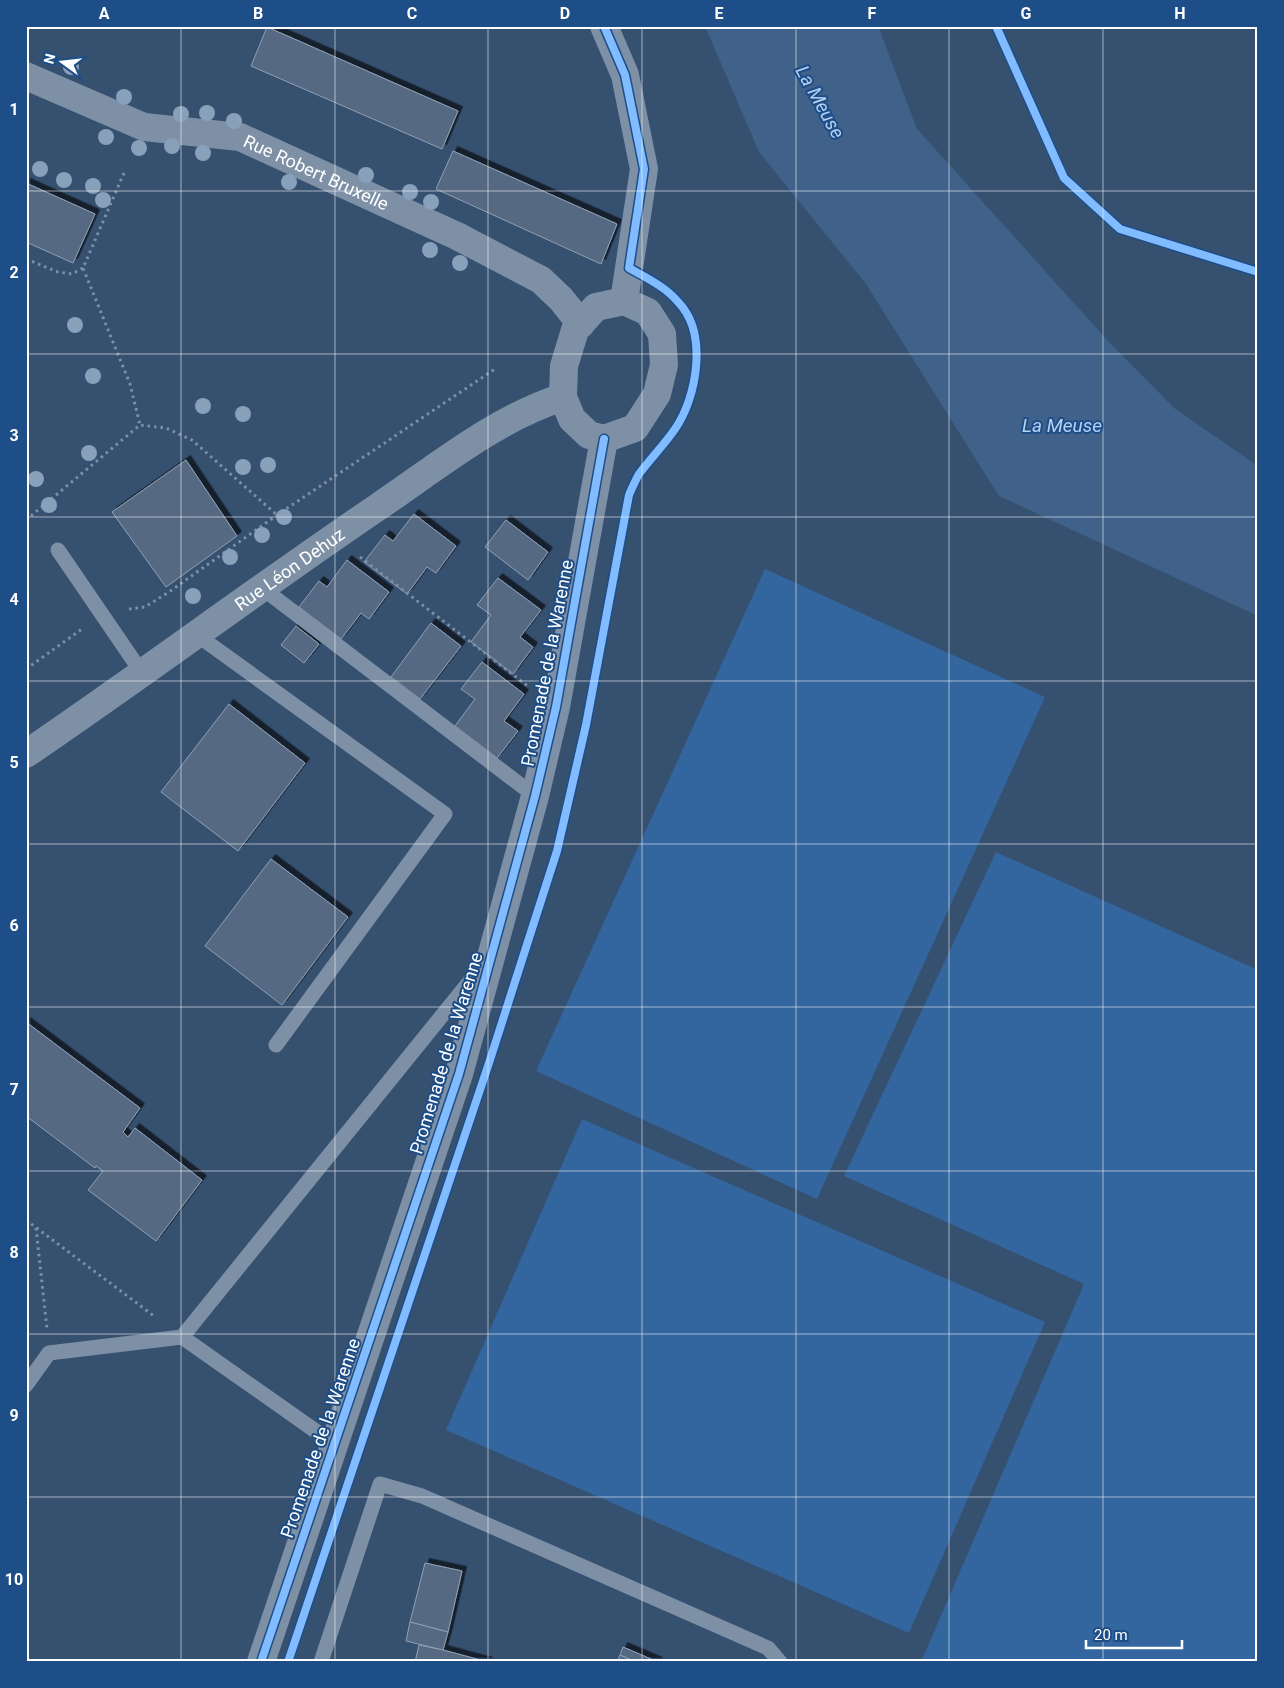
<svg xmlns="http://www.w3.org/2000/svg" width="1284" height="1688" viewBox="0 0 1284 1688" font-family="Roboto,sans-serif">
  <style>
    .green { fill: #33659e }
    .water { fill: #40628a }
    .building { fill: #546982; stroke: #91a0b3; filter: url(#shadow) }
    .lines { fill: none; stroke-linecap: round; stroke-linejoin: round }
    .path { stroke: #7d90a5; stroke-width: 3; stroke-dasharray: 2.5 4; stroke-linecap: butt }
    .lane { stroke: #7d90a5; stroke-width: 15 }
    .street { stroke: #7d90a5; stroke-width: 28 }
    .cycleway-casing { stroke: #1e4e88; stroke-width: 11 }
    .cycleway { stroke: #80bcff; stroke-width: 8 }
    .tree { fill: #89a0bb }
    .grid { fill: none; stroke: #fff; stroke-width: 1; stroke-opacity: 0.55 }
    .labels { text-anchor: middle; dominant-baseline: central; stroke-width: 4; stroke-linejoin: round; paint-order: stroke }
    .street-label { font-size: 18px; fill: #fff; stroke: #1e4e88 }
    .water-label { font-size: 19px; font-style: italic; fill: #b4d1f2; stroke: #1e4e88 }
    .neatline { fill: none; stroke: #fff; stroke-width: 2 }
    .grid-label { font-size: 16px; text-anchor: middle; font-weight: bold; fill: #fff }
  </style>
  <defs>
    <filter id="shadow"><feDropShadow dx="4.5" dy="-4.5" stdDeviation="0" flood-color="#0009"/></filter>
  </defs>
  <rect width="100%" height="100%" fill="#365070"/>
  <g class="green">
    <path d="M765 569 1045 697 817 1199 536 1071Z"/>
    <path d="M996 852 1258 970V1662H921L1084 1284 844 1176Z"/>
    <path d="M582 1119 1045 1322 909 1633 446 1430Z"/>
  </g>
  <path class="water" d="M705 26H878L917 129 1108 341 1174 408 1258 466V616L999 496 866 284 759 152Z"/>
  <g class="building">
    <path d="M267 27 458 111 442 149 251 66Z"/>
    <path d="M453 151 617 224 601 264 436 189Z"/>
    <path d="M26 183 95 214 73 263 26 242Z"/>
    <path d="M186 460 237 536 166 587 112 512Z"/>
    <path d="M414 514 456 546 436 573 427 567 407 594 364 562 385 535 393 541Z"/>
    <path d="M506 520 548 552 528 580 485 547Z"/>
    <path d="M347 560 389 592 369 619 361 613 341 639 299 607 319 581 327 587Z"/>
    <path d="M498 578 541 610 520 637 533 647 513 674 471 642 491 615 477 605Z"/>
    <path d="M431 623 461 646 420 699 391 677Z"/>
    <path d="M296 626 319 644 304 663 281 645Z"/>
    <path d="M482 662 524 694 504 721 518 731 497 758 455 726 475 699 461 689Z"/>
    <path d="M229 704 305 763 238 851 161 792Z"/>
    <path d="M271 859 348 917 282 1005 205 946Z"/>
    <path d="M26 1022 140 1108 123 1132 128 1137 135 1128 202 1180 156 1241 88 1190 103 1171 96 1166 95 1168 26 1116Z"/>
    <path d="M425 1563 462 1571 448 1632 410 1622Z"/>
    <path d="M410 1622 448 1632 443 1650 406 1641Z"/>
    <path d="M419 1645 443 1650 488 1662H415Z"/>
    <path d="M623 1647 658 1662H645L638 1659 636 1662 620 1655Z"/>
    <path d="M620 1655 636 1662 638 1659 645 1662H617Z"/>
  </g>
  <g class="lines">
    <g class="path">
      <path d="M124 173 83 268 130 384 140 425"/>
      <path d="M26 259 58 272 72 274 83 268"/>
      <path d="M26 520 140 425 166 428 192 440 277 515"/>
      <path d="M360 557 529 687"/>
      <path d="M129 609 145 607 169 592 277 515 495 369"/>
      <path d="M26 669 82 629"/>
      <path d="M26 1220 154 1316"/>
      <path d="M36 1228 47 1329"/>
    </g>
    <g class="lane">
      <path d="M58 550 142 673"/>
      <path d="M262 588 535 796"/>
      <path d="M197 635 445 814 276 1045"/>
      <path d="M26 1385 49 1353 182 1337"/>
      <path d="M334 1444 182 1337 483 965"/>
      <path d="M321 1662 380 1484 422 1496 768 1648 780 1662"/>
    </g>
    <g class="street">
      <path d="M604 26 625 75 644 169 624 301"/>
      <path id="s1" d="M26 76 144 127 240 137 457 236 541 280 561 299 581 324"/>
      <path d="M624 301 648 312 662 334 664 365 657 394 635 428 604 439 589 435 572 419 563 397 564 366 575 330 596 307Z"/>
      <path id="s2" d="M26 754C145 673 260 587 378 507 437 467 495 419 563 397"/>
      <path d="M261 1662 459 1074 535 796 556 707 604 439"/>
    </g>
    <defs>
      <g id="cycleway">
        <path d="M996 26 1064 178 1120 229 1258 272"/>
        <path d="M261 1662 459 1074 535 796 556 707 604 439"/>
        <path d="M288 1662 488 1066 557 851 586 725 629 495C632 488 635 481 639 474 650 459 664 445 675 429 697 397 708 334 679 303 666 287 647 278 629 268L644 169 625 75 604 26"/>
      </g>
    </defs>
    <use href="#cycleway" class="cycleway-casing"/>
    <use href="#cycleway" class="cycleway"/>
  </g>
  <g class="tree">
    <circle cx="71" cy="67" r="8"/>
    <circle cx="124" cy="97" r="8"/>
    <circle cx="207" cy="113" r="8"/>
    <circle cx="181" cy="114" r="8"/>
    <circle cx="234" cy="121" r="8"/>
    <circle cx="106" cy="137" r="8"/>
    <circle cx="172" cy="146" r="8"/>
    <circle cx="139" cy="148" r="8"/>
    <circle cx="203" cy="153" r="8"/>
    <circle cx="40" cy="169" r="8"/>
    <circle cx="366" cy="175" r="8"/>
    <circle cx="64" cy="180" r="8"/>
    <circle cx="289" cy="182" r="8"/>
    <circle cx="93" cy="186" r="8"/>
    <circle cx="410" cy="192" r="8"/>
    <circle cx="103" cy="200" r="8"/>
    <circle cx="431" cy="202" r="8"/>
    <circle cx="430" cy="250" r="8"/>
    <circle cx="460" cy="263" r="8"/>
    <circle cx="75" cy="325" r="8"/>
    <circle cx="93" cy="376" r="8"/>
    <circle cx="203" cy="406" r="8"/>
    <circle cx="243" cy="414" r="8"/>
    <circle cx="89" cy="453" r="8"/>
    <circle cx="268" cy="465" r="8"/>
    <circle cx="243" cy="467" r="8"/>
    <circle cx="36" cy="479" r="8"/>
    <circle cx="49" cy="505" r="8"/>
    <circle cx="284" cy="517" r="8"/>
    <circle cx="262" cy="535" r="8"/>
    <circle cx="230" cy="557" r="8"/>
    <circle cx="193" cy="596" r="8"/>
  </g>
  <path class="grid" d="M181 26V1662M335 26V1662M488 26V1662M642 26V1662M796 26V1662M949 26V1662M1103 26V1662M26 191H1258M26 354H1258M26 517H1258M26 681H1258M26 844H1258M26 1007H1258M26 1171H1258M26 1334H1258M26 1497H1258"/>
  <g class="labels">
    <g class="street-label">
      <text stroke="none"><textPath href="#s1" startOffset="309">Rue Robert Bruxelle</textPath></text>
      <text stroke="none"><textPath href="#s2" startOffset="322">Rue Léon Dehuz</textPath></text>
      <text transform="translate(547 663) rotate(-79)">Promenade de la Warenne</text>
      <text transform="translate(446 1053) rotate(-73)">Promenade de la Warenne</text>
      <text transform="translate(320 1438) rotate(-71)">Promenade de la Warenne</text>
    </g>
    <g class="water-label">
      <text transform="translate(820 102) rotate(61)">La Meuse</text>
      <text x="1062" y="425">La Meuse</text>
    </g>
  </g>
  <rect width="1284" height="1688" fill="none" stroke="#1e4e88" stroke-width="55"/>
  <g transform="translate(62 62) rotate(285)" stroke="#1e4e88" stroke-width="4" paint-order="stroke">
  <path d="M0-4L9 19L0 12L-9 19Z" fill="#ffffff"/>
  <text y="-8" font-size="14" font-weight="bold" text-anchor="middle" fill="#ffffff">N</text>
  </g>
  <path d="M1086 1640v8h96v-8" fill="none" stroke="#ffffff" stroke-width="2.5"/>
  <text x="1094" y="1640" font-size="15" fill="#ffffff" stroke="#1e4e88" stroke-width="4" paint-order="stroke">20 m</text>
  <rect x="28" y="28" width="1228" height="1632" class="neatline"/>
  <g class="grid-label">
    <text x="104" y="19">A</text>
    <text x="258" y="19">B</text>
    <text x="412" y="19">C</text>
    <text x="565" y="19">D</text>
    <text x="719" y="19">E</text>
    <text x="872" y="19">F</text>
    <text x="1026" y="19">G</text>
    <text x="1180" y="19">H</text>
    <text x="14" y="115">1</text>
    <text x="14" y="278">2</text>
    <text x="14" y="441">3</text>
    <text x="14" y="605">4</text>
    <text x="14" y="768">5</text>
    <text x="14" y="931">6</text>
    <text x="14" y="1095">7</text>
    <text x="14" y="1258">8</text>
    <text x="14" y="1421">9</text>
    <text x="14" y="1585">10</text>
  </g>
</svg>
